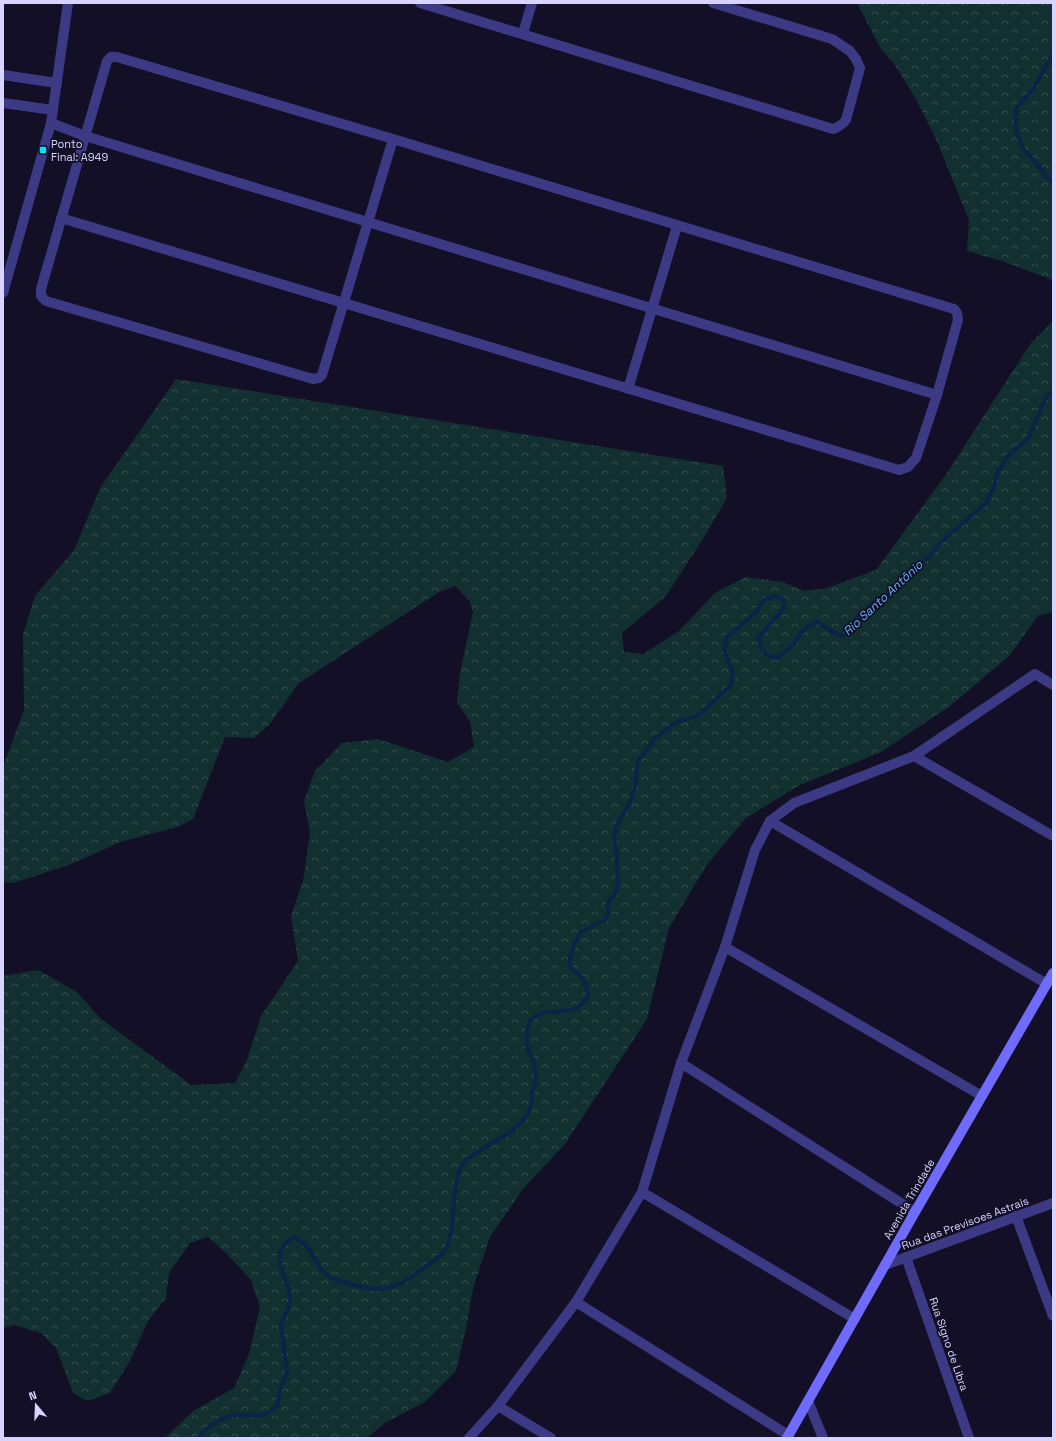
<svg xmlns="http://www.w3.org/2000/svg" width="1056" height="1441" viewBox="0 0 1056 1441" font-family="'Space Grotesk',sans-serif">
  <style>
    .forest { fill: url(#forest-crowns) }
    .lines { fill: none; stroke-linecap: round; stroke-linejoin: round }
    .stream { stroke: #0c2248; stroke-width: 4 }
    .minor { stroke: #3d3a85; stroke-width: 10 }
    .secondary { stroke: #6f6bff; stroke-width: 10 }
    .poi-dot { fill: #00e5ff; stroke: #130f26; stroke-width: 1.5 }
    .labels { text-anchor: middle; dominant-baseline: central; stroke-width: 3.5; stroke-linejoin: round; paint-order: stroke }
    .poi-label { font-size: 11px; fill: #d9d4ff; stroke: #130f26; text-anchor: start }
    .street-label { font-size: 11px; fill: #d9d4ff; stroke: #130f26 }
    .water-label { font-size: 12px; font-style: italic; fill: #62b6ff; stroke: #130f26 }
  </style>
  <defs>
    <pattern id="forest-crowns" width="20" height="18" patternUnits="userSpaceOnUse"><rect width="20" height="18" fill="#12302f"/><path d="M2 6a3 3 0 1 1 6 0M12 15a3 3 0 1 1 6 0" fill="none" stroke="#344d4e"/></pattern>
  </defs>
  <rect width="100%" height="100%" fill="#130f26"/>
  <g class="forest">
    <path d="M857 3H1053V280L1002 261 967 251 969 220 936 139 916 99 895 65 881 49Z"/>
    <path d="M1053 321V612L1038 616 1009 656 950 706 881 752 798 786 746 818 706 866 669 928 647 1019 565 1144 523 1189 490 1237 473 1288 467 1324 456 1371 425 1402 386 1422 367 1438H165L193 1411 234 1388 249 1354 260 1307 251 1280 226 1253 208 1237 190 1243 169 1273 166 1298 148 1321 130 1361 110 1393 87 1401 73 1393 56 1348 41 1333 14 1325 3 1328V976L38 970 77 992 100 1018 191 1085 235 1083 247 1060 261 1016 298 961 291 916 303 881 310 833 304 801 315 771 342 743 378 739 448 762 474 747 470 722 457 702 460 673 473 612 469 600 455 586 439 592 299 683 269 725 254 738 225 737 193 819 178 827 120 842 69 865 13 883 3 882V766L24 710 23 634 35 596 74 550 100 488 176 379 723 466 727 498 706 534 666 596 622 633 624 652 643 654 678 632 715 593 745 577 783 582 804 591 827 588 876 570 947 473 1031 343Z"/>
  </g>
  <g class="lines">
    <g class="stream">
      <path d="M1053 54 1032 91 1016 108V130L1023 149 1038 165 1046 176 1053 182"/>
      <path d="M198 1438C208 1427 221 1416 237 1415 258 1413 260 1422 278 1405L279 1393 287 1372 281 1325C283 1316 291 1309 290 1300 290 1276 263 1254 295 1237 302 1242 308 1247 312 1254 317 1261 320 1271 328 1276 334 1280 344 1282 351 1284 359 1286 369 1289 377 1289 398 1289 413 1276 428 1265 438 1258 448 1250 450 1238 455 1217 452 1179 463 1164 467 1159 474 1154 480 1151 498 1139 525 1128 531 1106 532 1102 532 1098 532 1094 535 1083 538 1080 535 1068 534 1061 531 1057 529 1051 525 1044 526 1031 529 1024 537 1004 566 1017 580 1006 583 1003 586 999 588 996 587 985 583 975 572 970L569 962 574 945 581 932 605 920 608 912V902L616 893 618 882 617 861 614 836 619 821 630 802 635 787 638 761 654 739 675 723 699 715 731 685 733 674 724 649 727 637 756 612 764 600 776 596 784 600V608L758 638 761 647 767 655 777 658C781 655 786 652 790 648 801 636 800 628 818 622 826 627 834 635 843 636L851 630 855 620 879 598 894 588 912 568 929 557 942 541 985 504 993 489 998 471 1009 455 1028 439 1045 399 1053 391"/>
    </g>
    <g class="minor">
      <path d="M420 3 833 129C839 127 842 125 846 120L860 68 856 59 850 51 832 39 713 3"/>
      <path d="M523 33 532 3"/>
      <path d="M3 75 57 83"/>
      <path d="M3 103 53 110"/>
      <path d="M51 123 85 136 937 395"/>
      <path d="M61 218 899 470 908 467 916 458 937 395 958 320 957 313 954 309 393 139 117 57H111L107 61 41 289V296L46 301 313 379 319 378 322 375C346 296 369 218 393 139"/>
      <path d="M3 293 51 123 68 3"/>
      <path d="M628 389 677 226"/>
      <path d="M914 756 1053 836"/>
      <path d="M770 821 1047 984"/>
      <path d="M725 947 982 1096"/>
      <path d="M681 1063 915 1212"/>
      <path d="M642 1192 855 1319"/>
      <path d="M1016 1216 1053 1316"/>
      <path d="M906 1257 969 1438"/>
      <path d="M885 1265 1053 1203"/>
      <path d="M576 1302 788 1435"/>
      <path d="M808 1401 823 1438"/>
      <path d="M498 1406 551 1438"/>
      <path d="M469 1438 498 1406 576 1302 642 1192 681 1063 725 947 755 850 770 821 794 803 914 756 1035 674 1053 685"/>
    </g>
    <path class="secondary" d="M787 1438 915 1212 1053 973"/>
  </g>
  <rect class="poi-dot" x="39" y="146" width="8" height="8" rx="2"/>
  <g class="labels">
    <g class="poi-label">
      <text x="51" y="144">Ponto<tspan x="51" dy="13">Final: A949</tspan></text>
    </g>
    <g class="street-label">
      <text transform="translate(909 1199) rotate(-60)">Avenida Trindade</text>
      <text transform="translate(965 1223) rotate(-20)">Rua das Previsoes Astrais</text>
      <text transform="translate(949 1344) rotate(71)">Rua Signo de Libra</text>
    </g>
    <g class="water-label">
      <text transform="translate(883 598) rotate(-43)">Rio Santo Antônio</text>
    </g>
  </g>
  <rect width="1056" height="1441" fill="none" stroke="#d9d4ff" stroke-width="8"/>
  <g transform="translate(36 1405) rotate(341)" stroke="#130f26" stroke-width="3" paint-order="stroke">
  <path d="M0-3L7 15L0 10L-7 15Z" fill="#d9d4ff"/>
  <text y="-6" font-size="11" font-weight="bold" text-anchor="middle" fill="#d9d4ff">N</text>
  </g>
</svg>
